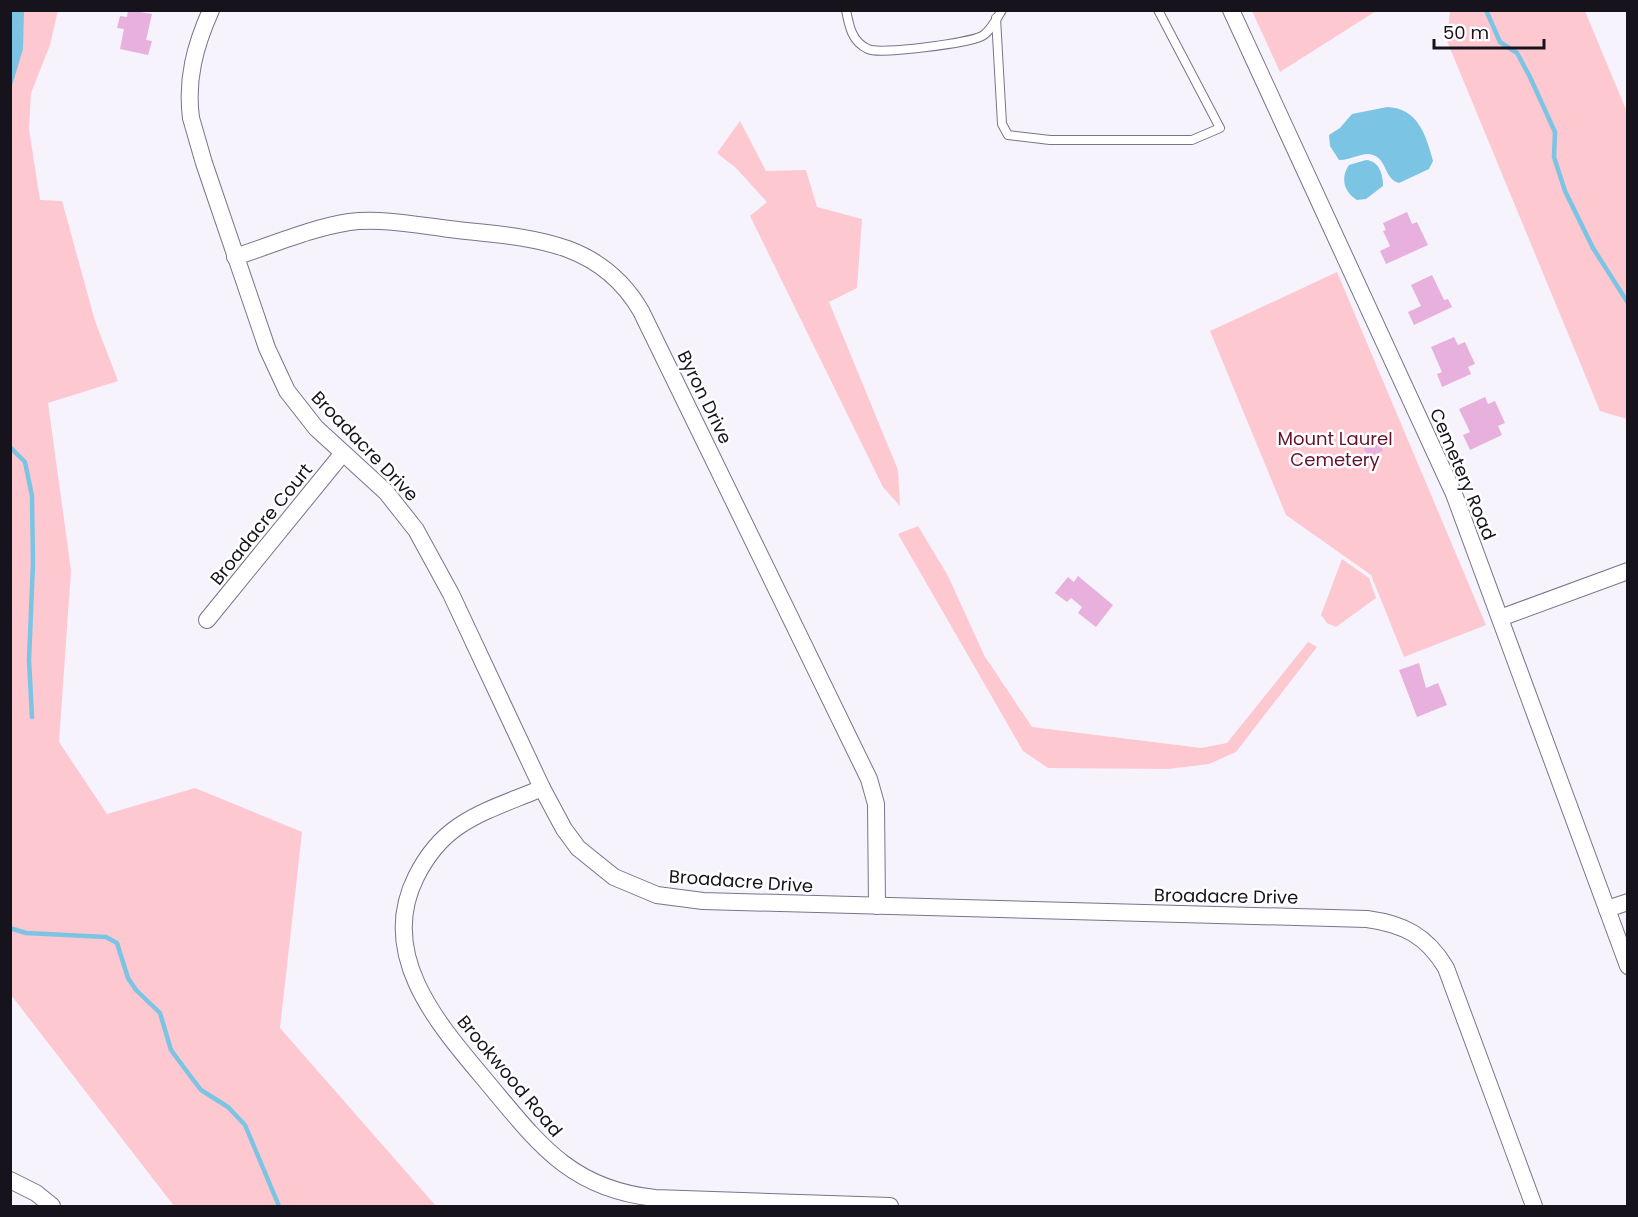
<svg xmlns="http://www.w3.org/2000/svg" width="1638" height="1217" viewBox="0 0 1638 1217" font-family="Poppins,sans-serif">
  <style>
    .green { fill: #fec8d1 }
    .water { fill: #7cc4e4 }
    .lines { fill: none; stroke-linecap: round; stroke-linejoin: round }
    .stream { stroke: #7cc4e4; stroke-width: 4.5 }
    .building { fill: #e7b0dd }
    .service-casing { stroke: #7a748a; stroke-width: 10 }
    .minor-casing { stroke: #7a748a; stroke-width: 18 }
    .service { stroke: #fff; stroke-width: 8 }
    .minor { stroke: #fff; stroke-width: 16 }
    .labels { text-anchor: middle; dominant-baseline: central; stroke-width: 5; stroke-linejoin: round; paint-order: stroke }
    .street-label { font-size: 18px; fill: #16131c; stroke: #fff }
    .park-label { font-size: 18px; fill: #64112c; stroke: #fff }
  </style>
  <rect width="100%" height="100%" fill="#f6f3fd"/>
  <g class="green">
    <path d="M58 10 50 45 31 93 29 129 40 200 62 201 95 321 118 381 48 403 71 570 59 742 107 814 195 788 302 832 280 1028 436 1206H174L11 995 10 11Z"/>
    <path d="M1252 11H1376L1280 72Z"/>
    <path d="M1450 11H1585L1627 112V419L1600 411 1447 41Z"/>
    <path d="M740 121 766 171 806 170 817 207 862 219 857 288 829 302 898 470 900 506 883 487 750 216 767 202 736 168 717 153Z"/>
    <path d="M1337 272 1486 625 1404 657 1371 575 1286 515 1210 331Z"/>
    <path d="M918 526 948 576 984 655 1032 727 1201 748 1227 743 1308 642 1317 647 1236 752 1209 764 1168 769 1048 768 1023 751 898 534Z"/>
    <path d="M1342 559 1369 578 1376 598 1336 627 1327 623 1321 615Z"/>
  </g>
  <g class="water">
    <path d="M11 10 24 11 23 49 11 89Z"/>
    <path d="M1387 107C1418 108 1426 135 1433 161L1429 169 1399 183C1384 179 1387 159 1373 155 1363 151 1350 161 1339 160L1330 146 1329 135 1340 128 1352 114Z"/>
    <path d="M1366 160C1379 161 1383 174 1383 186L1366 199 1357 200C1344 192 1340 178 1349 165Z"/>
  </g>
  <g class="lines">
    <g class="stream">
      <path d="M1486 10 1500 42 1517 53 1529 75 1555 132 1554 157 1565 191 1593 248 1628 303"/>
      <path d="M10 447 25 462 32 496 33 563 29 660 32 717"/>
      <path d="M10 928 26 933 106 937 117 943 128 978 136 990 160 1013 171 1050 185 1069 201 1090 228 1107 245 1125 279 1206"/>
    </g>
  </g>
  <g class="building">
    <path d="M128 10 152 14 146 40 152 41 148 55 120 49 124 29 117 28 120 16 127 17Z"/>
    <path d="M1407 212 1412 224 1417 222 1428 245 1386 264 1380 251 1390 246 1383 231 1386 230 1383 223Z"/>
    <path d="M1432 275 1444 300 1448 299 1452 307 1414 325 1408 312 1421 306 1411 285Z"/>
    <path d="M1454 337 1458 345 1465 342 1475 364 1468 367 1471 374 1442 387 1437 374 1442 372 1431 347Z"/>
    <path d="M1485 397 1488 404 1495 401 1505 423 1498 426 1502 435 1470 450 1463 435 1470 432 1459 409Z"/>
    <path d="M1379 441 1383 451 1368 457 1363 447Z"/>
    <path d="M1078 576 1113 605 1096 627 1078 613 1082 607 1071 598 1067 602 1055 593 1068 577 1074 582Z"/>
    <path d="M1419 663 1426 688 1438 683 1447 705 1417 717 1399 670Z"/>
  </g>
  <g class="lines">
    <defs>
      <g id="service">
        <path d="M846 10C849 26 852 42 868 49 879 55 969 43 982 36 990 32 997 18 1002 10"/>
        <path d="M996 18 1002 124 1008 135 1050 140H1192L1220 128 1158 10"/>
      </g>
      <g id="minor">
        <path d="M211 10C195 46 186 79 191 118L204 163 267 348 287 391 316 428 386 492 416 530 451 594 542 788 564 829 578 848 614 877 657 895 703 901 1367 919C1404 924 1427 936 1446 968L1534 1206"/>
        <path d="M1231 10 1454 494 1628 966"/>
        <path d="M235 257C272 245 311 228 349 222 382 218 417 225 449 229 525 238 598 237 641 311L869 779 876 804 877 906"/>
        <path d="M1500 618 1628 571"/>
        <path d="M207 620 343 453"/>
        <path d="M542 788C515 800 484 809 459 826 441 838 426 857 416 877 377 955 438 1024 486 1081 538 1143 570 1189 655 1198L890 1206"/>
        <path d="M1607 909 1628 902"/>
        <path d="M10 1180 36 1193 52 1206"/>
      </g>
    </defs>
    <use href="#service" class="service-casing"/>
    <use href="#minor" class="minor-casing"/>
    <use href="#service" class="service"/>
    <use href="#minor" class="minor"/>
  </g>
  <g class="labels">
    <g class="street-label">
      <text transform="translate(705 397) rotate(64)">Byron Drive</text>
      <text transform="translate(365 446) rotate(46)">Broadacre Drive</text>
      <text transform="translate(1463 474) rotate(67)">Cemetery Road</text>
      <text transform="translate(261 524) rotate(-51)">Broadacre Court</text>
      <text transform="translate(741 881) rotate(4)">Broadacre Drive</text>
      <text transform="translate(1226 896) rotate(1)">Broadacre Drive</text>
      <text transform="translate(510 1076) rotate(50)">Brookwood Road</text>
    </g>
    <g class="park-label">
      <text x="1335" y="438">Mount Laurel<tspan x="1335" dy="21">Cemetery</tspan></text>
    </g>
  </g>
  <rect width="1638" height="1217" fill="none" stroke="#16131c" stroke-width="24"/>
  <path d="M1434 39v9h110v-9" fill="none" stroke="#16131c" stroke-width="3"/>
  <text x="1443" y="39" font-size="18" fill="#16131c" stroke="#ffffff" stroke-width="4.5" paint-order="stroke">50 m</text>
</svg>
